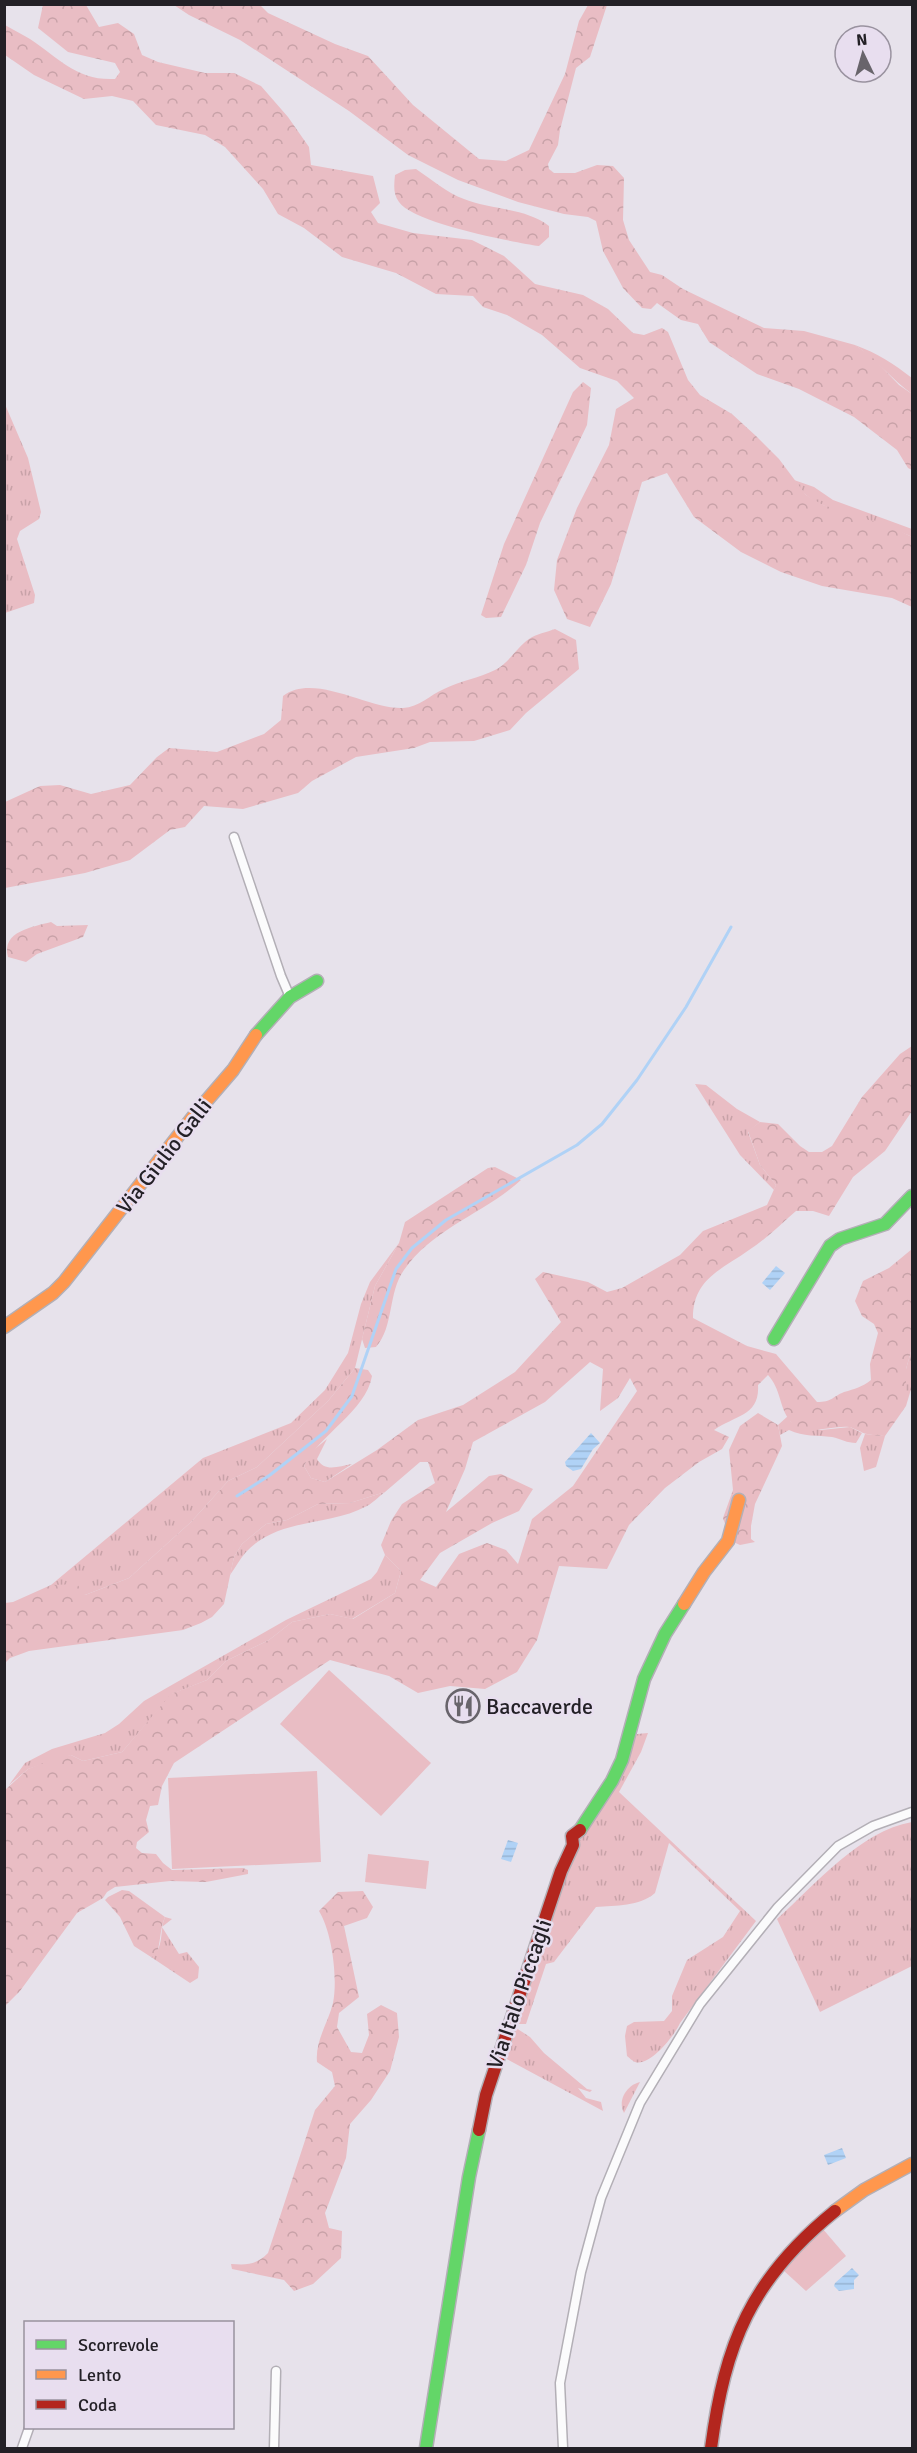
<svg xmlns="http://www.w3.org/2000/svg" width="917" height="2453" viewBox="0 0 917 2453" font-family="Signika,sans-serif">
  <style>
    .grass { fill: url(#grass-tufts) }
    .forest { fill: url(#forest-crowns); fill-rule: evenodd }
    .garden { fill: #e9bdc4 }
    .water { fill: url(#water-rules) }
    .lines { fill: none; stroke-linecap: round; stroke-linejoin: round }
    .stream { stroke: #b0d2f6; stroke-width: 3 }
    .street-casing { stroke: #b3afb6; stroke-width: 11 }
    .fast-casing { stroke: #b3afb6; stroke-width: 15 }
    .slow-casing { stroke: #b3afb6; stroke-width: 15 }
    .jam-casing { stroke: #b3afb6; stroke-width: 15 }
    .street { stroke: #fbfbfc; stroke-width: 8 }
    .fast { stroke: #63d668; stroke-width: 12 }
    .slow { stroke: #ff974d; stroke-width: 12 }
    .jam { stroke: #b3261e; stroke-width: 12 }
    .labels { text-anchor: middle; dominant-baseline: central; stroke-width: 5; stroke-linejoin: round; paint-order: stroke }
    .street-label { font-size: 22px; fill: #232026; stroke: #e8deef }
    .poi-label { font-size: 22px; fill: #232026; stroke: #e8deef; text-anchor: start }
  </style>
  <defs>
    <pattern id="grass-tufts" width="24" height="20" patternUnits="userSpaceOnUse" patternTransform="scale(1.5)"><rect width="24" height="20" fill="#e9bdc4"/><path d="M3 7l-1-3M5 7V3M7 7l1-3M15 17l-1-3M17 17v-4M19 17l1-3" fill="none" stroke="#c8a2a8"/></pattern>
    <pattern id="forest-crowns" width="20" height="18" patternUnits="userSpaceOnUse" patternTransform="scale(1.5)"><rect width="20" height="18" fill="#e9bdc4"/><path d="M2 6a3 3 0 1 1 6 0M12 15a3 3 0 1 1 6 0" fill="none" stroke="#c8a2a8"/></pattern>
    <pattern id="water-rules" width="6" height="5" patternUnits="userSpaceOnUse" patternTransform="scale(1.5)"><rect width="6" height="5" fill="#b0d2f6"/><path d="M0 2.5h6" fill="none" stroke="#97b4d3"/></pattern>
  </defs>
  <rect width="100%" height="100%" fill="#e7e2eb"/>
  <g class="grass">
    <path d="M855 345C877 353 894 364 912 378V394C892 379 876 360 855 345Z"/>
    <path d="M4 402 28 458 41 512 39 519 20 531 17 539 35 595 34 603 5 613Z"/>
    <path d="M794 480 814 487 833 500 912 529V537C884 523 827 513 806 495 802 491 798 485 794 480Z"/>
    <path d="M695 1084 706 1085 737 1109 760 1122 748 1132 760 1165 776 1185 774 1190 740 1155Z"/>
    <path d="M399 1243 375 1286 355 1368 328 1401 257 1467 228 1481 191 1522 129 1578 85 1595 51 1585 203 1458 291 1423 325 1390 348 1353 361 1304 370 1282Z"/>
    <path d="M912 1348V1386L906 1406V1369Z"/>
    <path d="M788 1416 791 1422 821 1430 850 1427 862 1433 856 1443C847 1443 841 1439 832 1437 817 1435 804 1437 789 1430L780 1435 778 1425Z"/>
    <path d="M865 1434 885 1436 876 1467 864 1471 860 1448Z"/>
    <path d="M327 1439 317 1459C325 1473 339 1466 352 1464L325 1482 311 1478 304 1466 310 1453Z"/>
    <path d="M385 1492C379 1496 373 1503 367 1506 328 1527 279 1517 246 1552 240 1559 235 1568 230 1575L234 1557 242 1544 266 1524 287 1520 318 1504 350 1503Z"/>
    <path d="M385 1555 401 1571 395 1593 352 1619 330 1614 292 1622 269 1640 226 1661 207 1680 172 1694 122 1752 83 1761 71 1755 28 1769 9 1785 25 1763 52 1749 105 1733 119 1724 144 1701 170 1686 286 1620 371 1579 377 1572Z"/>
    <path d="M648 1733 641 1752 619 1792 756 1921 680 2023C675 2035 650 2067 635 2062 634 2062 628 2057 627 2056L625 2036 627 2026 634 2022 664 2021 672 2011V1996L687 1960 723 1937 740 1911 669 1843 655 1893C639 1907 616 1905 596 1907L554 1962 546 1964 526 2024H514C536 1960 554 1895 583 1834 600 1800 622 1769 637 1734Z"/>
    <path d="M912 1822V1966L820 2012 777 1919C816 1884 860 1831 912 1822Z"/>
    <path d="M165 1917 172 1919 162 1927 179 1954 187 1952 199 1967 198 1978 190 1983 151 1957C165 1948 159 1931 165 1917Z"/>
    <path d="M513 2026 530 2037 544 2053 587 2089 592 2090 590 2092 578 2088 586 2098 601 2102 603 2111 503 2057Z"/>
    <path d="M640 2082 624 2113C617 2100 627 2085 640 2082Z"/>
  </g>
  <g class="forest">
    <path d="M43 5H86L99 27 118 23 134 34 142 55 158 62 205 73H234L261 86 288 117 309 147 311 165 373 176 380 203 371 212 378 223 413 233 472 240 504 256 535 284 583 295 608 309 633 333 644 335 662 328 668 332 688 380 700 395 732 414 756 436 779 459 806 495 823 505 896 529 912 537V607L892 598 822 586 781 572 741 552 694 517 667 473 642 482 611 584 590 627 567 619 554 590 557 560 577 508 609 445 616 409 634 398 617 381 580 368 542 335 507 315 483 307 473 296 436 294 396 273 342 257 304 228 278 214 263 189 225 147 205 135 156 125 133 101 112 96 84 99 34 75 5 55V25C13 30 22 34 30 39 59 58 77 81 115 79L120 72 115 63 68 52 38 28Z"/>
    <path d="M174 5H260L268 13 335 44 368 56 413 105 479 159 506 161 529 150 565 74 579 21 588 5H607L590 57 576 68 560 130 558 145 548 164 549 169 554 173H575L597 165 613 166 624 178 623 220 629 240 650 272 662 275 683 289 764 328 804 331 855 345 872 357 899 385 912 394V470L908 468 897 450 854 417 799 389 757 374 709 342 698 324 681 320 657 303 651 309 642 308 623 288 603 251 596 221 588 217 564 214 518 202 458 180 408 155 349 111 240 40 189 15Z"/>
    <path d="M416 169C431 179 447 193 464 199 492 210 526 208 549 226V237L539 246C512 242 413 223 399 202 393 194 394 185 395 175L405 170Z"/>
    <path d="M583 382 591 388 587 425 540 523 526 565 501 617 486 618 481 615 504 544 573 392Z"/>
    <path d="M555 629 576 640 579 669 526 713 510 730 474 741 430 742 414 748 356 757 312 781 298 793 243 809 204 806 185 827 170 830 130 860 85 873 5 888V802L40 786 60 785 91 794 130 785 157 757 169 748 217 752 264 734 281 720 283 696C314 672 370 710 403 708 419 707 430 695 444 689 460 681 479 678 495 670 509 663 517 647 529 639 536 634 547 632 555 629Z"/>
    <path d="M51 922 57 926 88 925 83 937 37 954 26 962 8 957C1 931 33 927 51 922Z"/>
    <path d="M912 1046V1111L885 1151 853 1177 829 1216 813 1211H796C781 1224 766 1239 749 1250 721 1270 693 1279 693 1318L747 1346 776 1354 817 1402C832 1402 832 1397 844 1392 855 1389 862 1387 871 1380L870 1364 878 1333 874 1324 862 1316 855 1301 863 1281 889 1268 912 1249V1348L906 1369V1406L885 1436C879 1436 873 1435 867 1434 861 1433 855 1428 849 1427 832 1425 804 1438 790 1421 779 1407 781 1389 768 1375L758 1385C760 1416 735 1415 714 1430L729 1437 722 1449 699 1462 665 1488 629 1525 607 1569 559 1566 537 1640 517 1672 485 1689 450 1686 418 1693 389 1676 330 1660 174 1763 162 1786 158 1805 150 1806 146 1820 149 1832 137 1842 136 1848 142 1853 156 1854 163 1863 172 1870 243 1868 248 1870V1874L206 1882 170 1881 115 1887 107 1892 103 1898 77 1913 20 1991 5 2006V1790L28 1769 61 1756 71 1755 83 1761 122 1752 171 1694 207 1680 226 1661 269 1640 292 1622 330 1614 353 1619 395 1593 401 1571 385 1555 381 1545 391 1521 402 1504 435 1483 428 1462H420L385 1492 350 1503 318 1504 287 1520 266 1524 242 1544 234 1557 224 1604 212 1617 201 1623 183 1630 29 1651 10 1658 5 1663V1603L13 1602 51 1585 77 1584 85 1595 129 1578 191 1522 228 1481 257 1467 328 1401 355 1368 368 1370 372 1376C366 1411 319 1435 304 1466L311 1478 325 1482 377 1450 418 1420 463 1405 515 1372 561 1322 535 1279 543 1272 588 1282 607 1292 622 1288 680 1255 703 1231 767 1205 776 1185 760 1165 748 1131 760 1122 778 1124 800 1146 809 1152H822L832 1146 862 1097 900 1054ZM590 1362 603 1369 600 1411 618 1398 630 1378 637 1391 573 1486 532 1519 518 1564 506 1550 487 1543 459 1554 436 1587 420 1580 440 1553 492 1523 519 1511 533 1489 501 1474 489 1476 446 1512 465 1469 473 1442 545 1402Z"/>
    <path d="M495 1167 521 1180C485 1213 433 1228 404 1270 388 1292 394 1327 376 1347L365 1348 362 1339 375 1286 399 1243 405 1222 488 1168Z"/>
    <path d="M758 1413 778 1425 782 1446 755 1504 751 1526V1539L755 1542 740 1545 731 1541 723 1518 733 1490 729 1450 740 1426Z"/>
    <path d="M122 1890 129 1891 165 1917C160 1928 161 1940 157 1953L151 1957 134 1946 120 1917 105 1900 108 1897Z"/>
    <path d="M363 1891 373 1907 367 1918 344 1926 359 1997 339 2013 337 2027 351 2052 362 2053 369 2035 367 2014 381 2005 397 2013 399 2037 390 2071 371 2100 350 2124 346 2158 325 2213 329 2228 342 2231 341 2258 313 2284 294 2291 284 2280 232 2269 231 2264C248 2265 256 2265 268 2253L315 2110 335 2086 332 2072 317 2062C315 2041 328 2023 333 2003 338 1978 332 1932 319 1911L338 1892Z"/>
  </g>
  <g class="garden">
    <path d="M329 1670 431 1763 381 1816 280 1724Z"/>
    <path d="M317 1771 321 1862 172 1869 168 1778Z"/>
    <path d="M368 1854 429 1861 426 1889 365 1882Z"/>
    <path d="M822 2228 846 2256 806 2291 783 2270Z"/>
  </g>
  <g class="water">
    <path d="M776 1266 785 1273 770 1290 762 1283Z"/>
    <path d="M591 1433 600 1443 593 1449 581 1469 573 1471 566 1466 565 1462Z"/>
    <path d="M508 1840 518 1843 511 1862 501 1859Z"/>
    <path d="M842 2148 846 2158 828 2165 824 2155Z"/>
    <path d="M852 2268 859 2275 854 2280V2289L839 2291 834 2286 835 2283Z"/>
  </g>
  <g class="lines">
    <path class="stream" d="M237 1496 270 1475 326 1431 352 1396 396 1269 412 1248 446 1220 577 1145 602 1124 637 1080 686 1007 731 927"/>
    <defs>
      <g id="street">
        <path d="M234 837 281 976 290 997"/>
        <path d="M22 2448 29 2428"/>
        <path d="M274 2448 276 2371"/>
        <path d="M563 2448 560 2383 581 2272 601 2198 640 2103 700 2004 778 1907 838 1846 873 1826 912 1812"/>
      </g>
      <g id="fast">
        <path d="M256 1035 290 997 317 981"/>
        <path d="M774 1339 830 1246 840 1239 885 1224 912 1196"/>
        <path d="M580 1830 612 1781 622 1760 644 1679 665 1634 684 1604"/>
        <path d="M426 2448 469 2177 479 2130"/>
      </g>
      <g id="slow">
        <path d="M4 1327 53 1293 64 1282 196 1113 233 1070 256 1035"/>
        <path d="M684 1604 704 1572 728 1541 739 1500"/>
        <path d="M835 2211 864 2190 912 2164"/>
      </g>
      <g id="jam">
        <path d="M479 2130 486 2095 561 1871 573 1845 572 1836 580 1830"/>
        <path d="M711 2448C725 2343 751 2279 835 2211"/>
      </g>
    </defs>
    <use href="#street" class="street-casing"/>
    <use href="#fast" class="fast-casing"/>
    <use href="#slow" class="slow-casing"/>
    <use href="#jam" class="jam-casing"/>
    <use href="#street" class="street"/>
    <use href="#fast" class="fast"/>
    <use href="#slow" class="slow"/>
    <use href="#jam" class="jam"/>
  </g>
  <defs>
    <symbol id="restaurant-ring" viewBox="-11 -11 22 22"><circle r="9.5" fill="#e8deef" stroke="#68646b" stroke-width="1.5"/><path d="M-5-6h1v4h1v-4h1v4h1v-4h1v5L-1.5 .5V6h-2V.5L-5-1ZM5-6V6H3V1.5H1.5Q1.5-4 5-6Z" fill="#68646b"/></symbol>
  </defs>
  <g fill-rule="evenodd">
    <use href="#restaurant-ring" x="444" y="1687" width="38" height="38"/>
  </g>
  <g class="labels">
    <g class="street-label">
      <text transform="translate(164 1156) rotate(-52)">Via Giulio Galli</text>
      <text transform="translate(519 1994) rotate(-71)">Via Italo Piccagli</text>
    </g>
    <g class="poi-label">
      <text x="486" y="1706">Baccaverde</text>
    </g>
  </g>
  <rect width="917" height="2453" fill="none" stroke="#232026" stroke-width="12"/>
  <rect x="24" y="2321" width="210" height="108" fill="#e8deef" stroke="#99929f" stroke-width="1.5"/>
  <rect x="36" y="2340" width="30" height="9" fill="#63d668" stroke="#99929f" stroke-width="1.5"/>
  <text x="78" y="2351" font-size="18" fill="#232026">Scorrevole</text>
  <rect x="36" y="2370" width="30" height="9" fill="#ff974d" stroke="#99929f" stroke-width="1.5"/>
  <text x="78" y="2381" font-size="18" fill="#232026">Lento</text>
  <rect x="36" y="2400" width="30" height="9" fill="#b3261e" stroke="#99929f" stroke-width="1.5"/>
  <text x="78" y="2411" font-size="18" fill="#232026">Coda</text>
  <g transform="translate(863 54) rotate(355)"><circle r="28" fill="#e8deef" stroke="#99929f" stroke-width="1.5"/>
  <path d="M0-4.5L10 22L0 15L-10 22Z" fill="#68646b"/>
  <text y="-9" font-size="16" font-weight="bold" text-anchor="middle" fill="#232026">N</text>
  </g>
</svg>
